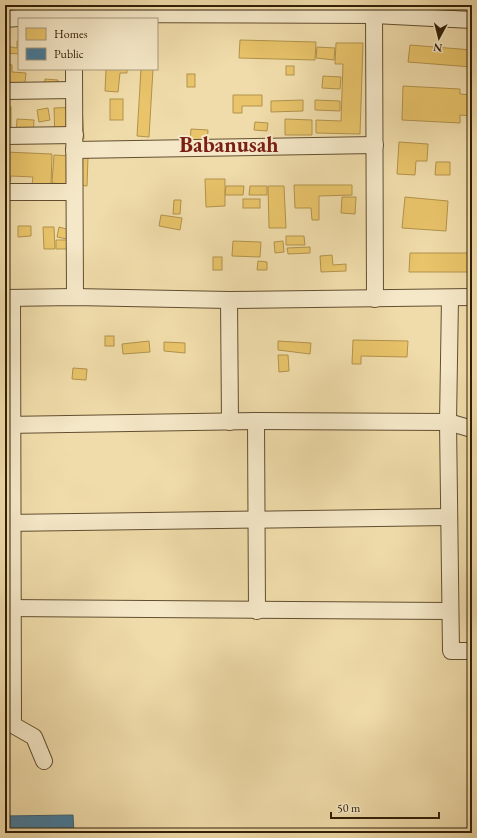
<svg xmlns="http://www.w3.org/2000/svg" width="477" height="838" viewBox="0 0 477 838" font-family="'EB Garamond',serif">
  <style>
    .homes { fill: #e9c46a; stroke: #b2934c }
    .public { fill: #457b9d; stroke: #3f6070 }
    .lines { fill: none; stroke-linecap: round; stroke-linejoin: round }
    .minor-casing { stroke: #624f30; stroke-width: 18 }
    .minor { stroke: #f5e8c8; stroke-width: 16 }
    .labels { text-anchor: middle; dominant-baseline: central; stroke-width: 4; stroke-linejoin: round; paint-order: stroke }
    .town-label { font-size: 22px; font-weight: bold; fill: #7a1f14; stroke: #f5e8c8 }
  </style>
  <rect width="100%" height="100%" fill="#f0dcaa"/>
  <filter id="stains"><feTurbulence type="fractalNoise" baseFrequency=".005" numOctaves="4"/><feColorMatrix values="0 0 0 0 .2 0 0 0 0 .09 0 0 0 0 .02 0 0 0 .5 -.17"/></filter>
  <radialGradient id="worn" r=".72"><stop offset=".6" stop-color="#630" stop-opacity="0"/><stop offset="1" stop-color="#630" stop-opacity=".3"/></radialGradient>
  <g class="homes">
    <path d="M5 5H21V19L5 22Z"/>
    <rect x="29" y="5" width="55" height="8"/>
    <path d="M105 5H124L123 11 105 10Z"/>
    <path d="M240 40 316 42 315 60 239 58Z"/>
    <path d="M17 41H19V54L5 53V46L17 48Z"/>
    <path d="M336 43H363L360 134 316 133V120L341 121 343 64H335Z"/>
    <path d="M410 45 472 50V67L408 62Z"/>
    <path d="M317 47 335 48 334 60 316 58Z"/>
    <path d="M5 64 12 65V72L26 73 24 93 5 92Z"/>
    <rect x="286" y="66" width="8" height="9"/>
    <path d="M106 69H127V73H120L118 92 105 91Z"/>
    <path d="M141 69H153L149 137 137 136Z"/>
    <rect x="187" y="74" width="8" height="13"/>
    <path d="M323 76 341 77 340 89 322 88Z"/>
    <path d="M45 79 58 80V91L44 90Z"/>
    <path d="M403 86 460 89V94L472 95V116L460 115V123L402 120Z"/>
    <path d="M233 95H262V106H242V113H233Z"/>
    <rect x="110" y="99" width="13" height="21"/>
    <path d="M303 100V111L271 112V101Z"/>
    <path d="M315 100 340 101V111L315 110Z"/>
    <rect x="5" y="107" width="6" height="34"/>
    <path d="M82 107 84 139 55 140 54 108Z"/>
    <path d="M48 108 50 120 39 122 37 110Z"/>
    <path d="M17 119 34 120 33 137 16 136Z"/>
    <path d="M285 119 312 120V135H285Z"/>
    <path d="M255 122 268 123 267 131 254 130Z"/>
    <path d="M191 129 208 130 207 143 190 141Z"/>
    <path d="M399 142 428 144 427 161H416L415 175 397 174Z"/>
    <path d="M5 152 52 154 51 185 32 184 33 177 11 176 10 182H5Z"/>
    <path d="M54 155 88 157 87 186 52 183Z"/>
    <path d="M436 162H450V175H435Z"/>
    <path d="M205 179H225V206L206 207Z"/>
    <path d="M294 185H352V195L319 196V220H312L311 208H295Z"/>
    <path d="M226 186H244L243 195H225Z"/>
    <path d="M250 186H267V195H249Z"/>
    <path d="M268 186H284L286 228H269Z"/>
    <path d="M342 197H356L355 214 341 213Z"/>
    <path d="M405 197 448 201 446 231 402 228Z"/>
    <rect x="470" y="198" width="2" height="33"/>
    <rect x="243" y="199" width="17" height="9"/>
    <path d="M174 200H181L180 214H173Z"/>
    <path d="M161 215 182 218 180 230 159 226Z"/>
    <path d="M18 226H31V236L18 237Z"/>
    <path d="M43 227H54L55 249H44Z"/>
    <path d="M59 227 74 231 72 240 57 237Z"/>
    <path d="M286 236H304L305 245H286Z"/>
    <path d="M56 240H68L67 249H56Z"/>
    <path d="M233 241 261 242 260 257 232 256Z"/>
    <path d="M283 241 284 252 275 253 274 242Z"/>
    <path d="M310 247V253L288 254 287 248Z"/>
    <path d="M410 253H472V272H409Z"/>
    <path d="M332 255 333 265 346 264V271L321 272 320 256Z"/>
    <rect x="213" y="257" width="9" height="13"/>
    <path d="M258 261 267 262V270H257Z"/>
    <rect x="105" y="336" width="9" height="10"/>
    <path d="M353 340 408 341 407 357 361 356V364H352Z"/>
    <path d="M149 341 150 352 123 354 122 344Z"/>
    <path d="M278 341 311 343 310 354 278 350Z"/>
    <path d="M164 342 185 343V353L164 351Z"/>
    <path d="M278 355H288L289 371 279 372Z"/>
    <path d="M73 368 87 369 86 380 72 379Z"/>
  </g>
  <path class="public" d="M73 815 74 833H5V816Z"/>
  <g class="lines">
    <defs>
      <g id="minor">
        <path d="M374 5 375 299"/>
        <path d="M5 19 73 14 374 15 472 20"/>
        <path d="M74 69 75 297"/>
        <path d="M5 91 74 90"/>
        <path d="M5 136 75 135"/>
        <path d="M74 150 375 145"/>
        <path d="M5 192H74"/>
        <path d="M5 298 75 297 229 300 472 297"/>
        <path d="M12 298 13 725 34 737 44 761"/>
        <path d="M450 298 448 422 451 651H472"/>
        <path d="M229 300 230 422"/>
        <path d="M256 421 257 611"/>
        <path d="M5 425 256 421 448 422 472 429"/>
        <path d="M5 523 449 517"/>
        <path d="M5 608 450 611"/>
      </g>
    </defs>
    <use href="#minor" class="minor-casing"/>
    <use href="#minor" class="minor"/>
  </g>
  <g class="labels">
    <g class="town-label">
      <text x="229" y="144">Babanusah</text>
    </g>
  </g>
  <rect width="477" height="838" fill="none" stroke="#f0dcaa" stroke-width="20"/>
  <rect x="6" y="6" width="465" height="826" fill="none" stroke="#322007" stroke-width="2"/>
  <rect x="10" y="10" width="457" height="818" fill="none" stroke="#322007"/>
  <rect x="18" y="18" width="140" height="52" fill="#f5e8c8" stroke="#a7987b"/>
  <rect x="26" y="28" width="20" height="12" fill="#e9c46a" stroke="#a7987b"/>
  <text x="54" y="38" font-size="12" fill="#322007">Homes</text>
  <rect x="26" y="48" width="20" height="12" fill="#457b9d" stroke="#a7987b"/>
  <text x="54" y="58" font-size="12" fill="#322007">Public</text>
  <g transform="translate(439 38) rotate(187)" stroke="#f5e8c8" stroke-width="3" paint-order="stroke">
  <path d="M0-3L7 15L0 10L-7 15Z" fill="#322007"/>
  <text y="-6" font-size="11" font-weight="bold" text-anchor="middle" fill="#322007">N</text>
  </g>
  <path d="M331 812v6h108v-6" fill="none" stroke="#322007" stroke-width="2"/>
  <text x="337" y="812" font-size="12" fill="#322007" stroke="#f5e8c8" stroke-width="3" paint-order="stroke">50 m</text>
  <rect width="100%" height="100%" filter="url(#stains)"/>
  <rect width="100%" height="100%" fill="url(#worn)"/>
</svg>
